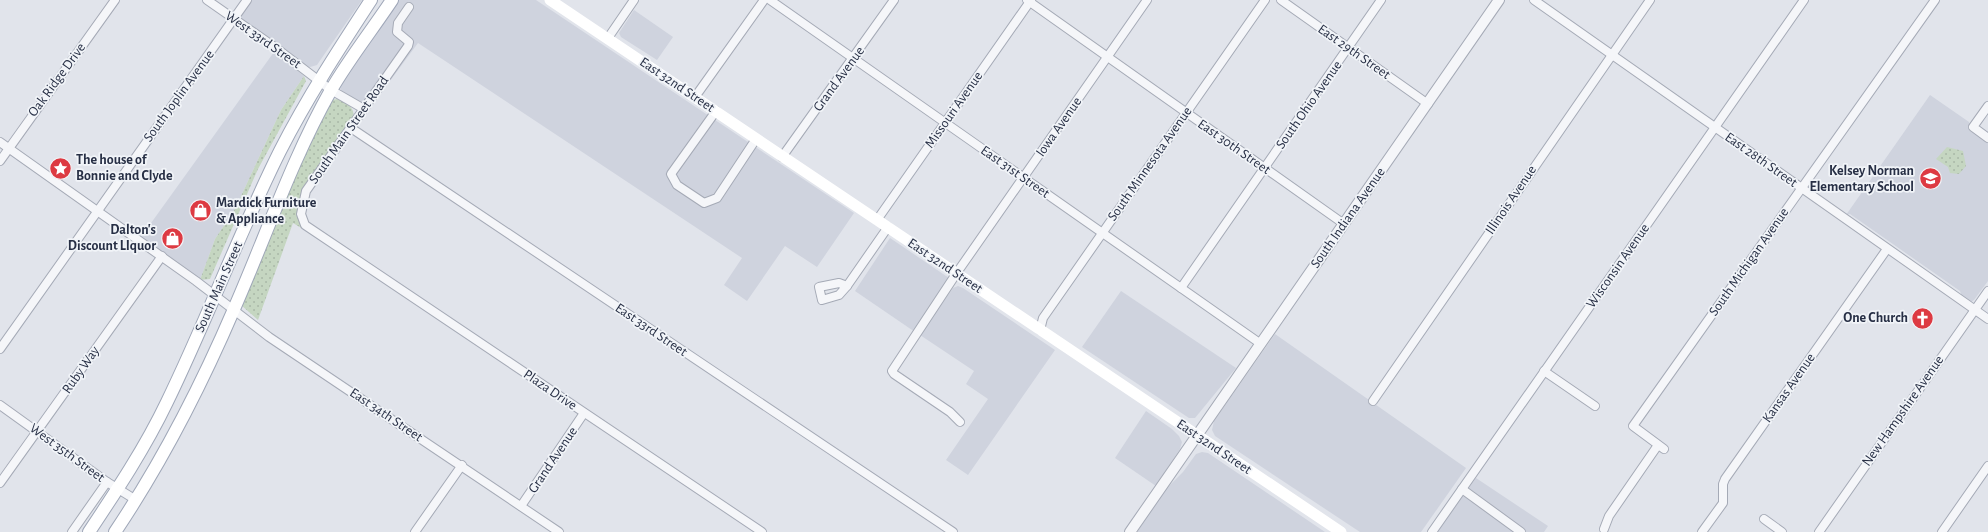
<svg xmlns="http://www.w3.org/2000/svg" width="1988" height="532" viewBox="0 0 1988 532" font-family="'Alegreya Sans',sans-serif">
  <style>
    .built { fill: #cfd3de }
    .grass { fill: url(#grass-dots) }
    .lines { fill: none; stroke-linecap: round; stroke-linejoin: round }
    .minor-casing { stroke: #a5aab6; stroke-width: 10 }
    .tertiary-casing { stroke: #a5aab6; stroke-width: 12 }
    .primary-casing { stroke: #9fa7b8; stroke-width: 14 }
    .minor { stroke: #f5f6f9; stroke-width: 8 }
    .tertiary { stroke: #f5f6f9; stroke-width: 10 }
    .secondary { stroke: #fff; stroke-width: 11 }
    .primary { stroke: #fff; stroke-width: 12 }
    .labels { text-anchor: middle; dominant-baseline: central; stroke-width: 3.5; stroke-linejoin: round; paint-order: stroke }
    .street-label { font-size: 14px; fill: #272f45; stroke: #f1f4f8 }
    .poi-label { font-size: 14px; font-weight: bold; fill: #272f45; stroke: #f1f4f8; text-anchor: end }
  </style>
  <defs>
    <pattern id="grass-dots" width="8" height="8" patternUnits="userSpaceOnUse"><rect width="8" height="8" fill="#c5d6c1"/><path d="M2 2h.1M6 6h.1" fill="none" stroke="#a9b8a7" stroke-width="1.8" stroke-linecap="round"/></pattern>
  </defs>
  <rect width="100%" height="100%" fill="#e1e4eb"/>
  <g class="built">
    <path d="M251 0H362L319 62 317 65 310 67 305 66 240 19V15Z"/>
    <path d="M395 0H536L854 213 817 267 785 246 747 301 724 285 742 258 418 43 370 108 342 91 338 85Z"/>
    <path d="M634 10 673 37 657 60 621 37 619 33Z"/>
    <path d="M274 52 304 76 281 110 235 209 215 239 200 280 141 237Z"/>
    <path d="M1930 95 1969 122 1970 130 1988 143V281L1974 300 1971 302 1962 297 1960 291 1850 214 1846 215Z"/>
    <path d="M890 238 949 278 915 332 855 291Z"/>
    <path d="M958 286 963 288 1055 350 968 475 946 460 988 399 966 384 974 371 920 335 953 288Z"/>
    <path d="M1121 291 1236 368 1195 418H1189L1082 347Z"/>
    <path d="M1275 334 1466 468 1421 532H1360L1215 436 1212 430 1214 421Z"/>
    <path d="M1146 411 1172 429 1179 436 1182 442 1180 449 1156 486 1115 458Z"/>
    <path d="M1202 452 1208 453 1325 532H1137L1167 488 1183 472 1196 454Z"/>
    <path d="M1476 478 1548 526 1544 532H1437Z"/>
  </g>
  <g class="grass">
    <path d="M304 76 306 81 258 169 210 279 200 280 215 239 235 209 281 110Z"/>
    <path d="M338 99C346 103 356 108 353 118L302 192 297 210 303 229 293 223 258 320 241 305 306 148 331 100Z"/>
    <path d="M1947 147 1963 151 1966 166 1959 174 1950 173 1948 167 1936 159Z"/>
  </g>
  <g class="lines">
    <defs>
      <g id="minor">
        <path d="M207 0 276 48 331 90 364 109"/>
        <path d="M770 0 1261 344"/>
        <path d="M1027 0 1344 224"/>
        <path d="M1281 0 1428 104"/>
        <path d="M1534 0 1988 319"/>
        <path d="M409 7 398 23 397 32 409 42 408 46 306 191 301 214 305 225 762 532"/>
        <path d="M608 38 634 0"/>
        <path d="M695 97 764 0"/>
        <path d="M1988 106 1973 127 1988 138"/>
        <path d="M716 111 671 174 677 185 704 203 717 198 756 139"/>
        <path d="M351 128 953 532"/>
        <path d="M0 142 196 281 269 337 559 532"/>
        <path d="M782 157 894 0"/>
        <path d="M0 161 115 0"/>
        <path d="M877 220 1031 0"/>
        <path d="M839 283 847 286 839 295 822 300 819 287Z"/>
        <path d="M847 286 888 227"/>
        <path d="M1181 288 1381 0"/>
        <path d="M1040 330 1043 318 1265 0"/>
        <path d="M0 349 247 0"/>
        <path d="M1544 371 1595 406"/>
        <path d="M1373 401 1650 0"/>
        <path d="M0 405 107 482 136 500"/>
        <path d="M960 422 950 412 894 374 892 371 956 274 1147 0"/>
        <path d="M1664 449 1633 426 1935 0"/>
        <path d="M0 483 162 256"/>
        <path d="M1462 489 1521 532"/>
        <path d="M521 506 584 413"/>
        <path d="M1764 519 1782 532"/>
        <path d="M1604 529 1609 516 1658 445"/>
        <path d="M72 532 107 482"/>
        <path d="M415 532 462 465"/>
        <path d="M1432 532 1804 0"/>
        <path d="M1702 532 1723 503V484L1725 479 1887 249"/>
        <path d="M1819 532 1988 291"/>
        <path d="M1942 532 1988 466"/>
      </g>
      <path id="tertiary" d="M1130 532 1499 0"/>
      <g id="primary">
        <path d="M89 532C117 490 145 448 167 402 207 320 239 233 280 151 307 98 339 49 371 0"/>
        <path d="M115 532C162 462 201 386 234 309 266 236 292 159 331 90 349 59 372 30 392 0"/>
      </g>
    </defs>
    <use href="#minor" class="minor-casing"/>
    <use href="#tertiary" class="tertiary-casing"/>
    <use href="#primary" class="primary-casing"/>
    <use href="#minor" class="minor"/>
    <use href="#tertiary" class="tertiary"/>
    <path class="secondary" d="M550 0 1341 532"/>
    <use href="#primary" class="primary"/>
  </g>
  <defs>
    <symbol id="sight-disc" viewBox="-11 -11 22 22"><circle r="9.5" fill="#dd3a42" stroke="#f1f4f8"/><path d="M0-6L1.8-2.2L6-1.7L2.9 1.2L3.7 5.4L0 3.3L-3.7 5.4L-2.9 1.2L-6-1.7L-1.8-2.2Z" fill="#fff"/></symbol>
    <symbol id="school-disc" viewBox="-11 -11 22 22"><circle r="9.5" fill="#dd3a42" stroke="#f1f4f8"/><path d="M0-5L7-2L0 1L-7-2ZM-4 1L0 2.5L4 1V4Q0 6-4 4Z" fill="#fff"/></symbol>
    <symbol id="shop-disc" viewBox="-11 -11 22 22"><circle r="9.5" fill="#dd3a42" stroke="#f1f4f8"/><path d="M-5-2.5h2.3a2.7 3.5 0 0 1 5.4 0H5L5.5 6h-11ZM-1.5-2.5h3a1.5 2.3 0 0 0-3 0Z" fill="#fff"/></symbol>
    <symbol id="church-disc" viewBox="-11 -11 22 22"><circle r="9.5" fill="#dd3a42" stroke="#f1f4f8"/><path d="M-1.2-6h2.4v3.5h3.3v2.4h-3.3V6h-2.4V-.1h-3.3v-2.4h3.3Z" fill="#fff"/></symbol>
  </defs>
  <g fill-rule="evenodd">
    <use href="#sight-disc" x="48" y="156" width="25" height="25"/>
    <use href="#school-disc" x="1918" y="166" width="25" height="25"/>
    <use href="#shop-disc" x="188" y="198" width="25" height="25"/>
    <use href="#shop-disc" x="160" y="226" width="25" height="25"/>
    <use href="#church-disc" x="1910" y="306" width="25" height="25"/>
  </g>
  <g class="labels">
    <g class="street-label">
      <text transform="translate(263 40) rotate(35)">West 33rd Street</text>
      <text transform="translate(1354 52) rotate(35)">East 29th Street</text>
      <text transform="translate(839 79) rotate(-54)">Grand Avenue</text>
      <text transform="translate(57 80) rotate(-54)">Oak Ridge Drive</text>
      <text transform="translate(677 85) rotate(34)">East 32nd Street</text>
      <text transform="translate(179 96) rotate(-54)">South Joplin Avenue</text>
      <text transform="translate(1309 105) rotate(-55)">South Ohio Avenue</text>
      <text transform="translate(954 110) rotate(-55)">Missouri Avenue</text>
      <text transform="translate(1059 127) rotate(-55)">Iowa Avenue</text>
      <text transform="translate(349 130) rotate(-55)">South Main Street Road</text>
      <text transform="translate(1234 147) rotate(35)">East 30th Street</text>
      <text transform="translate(1761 160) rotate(35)">East 28th Street</text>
      <text transform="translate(1150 164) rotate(-55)">South Minnesota Avenue</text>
      <text transform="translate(1015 172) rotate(35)">East 31st Street</text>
      <text transform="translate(1511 200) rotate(-56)">Illinois Avenue</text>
      <text transform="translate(1348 218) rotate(-55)">South Indiana Avenue</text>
      <text transform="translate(1749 262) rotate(-55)">South Michigan Avenue</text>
      <text transform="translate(945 266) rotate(34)">East 32nd Street</text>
      <text transform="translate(1618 266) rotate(-55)">Wisconsin Avenue</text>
      <text transform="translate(219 287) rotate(-66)">South Main Street</text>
      <text transform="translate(651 330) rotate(34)">East 33rd Street</text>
      <text transform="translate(81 370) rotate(-55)">Ruby Way</text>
      <text transform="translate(1789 388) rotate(-55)">Kansas Avenue</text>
      <text transform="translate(550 390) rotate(34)">Plaza Drive</text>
      <text transform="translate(1903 411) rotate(-55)">New Hampshire Avenue</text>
      <text transform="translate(386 415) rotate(34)">East 34th Street</text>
      <text transform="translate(1214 447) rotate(34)">East 32nd Street</text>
      <text transform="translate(67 453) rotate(36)">West 35th Street</text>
      <text transform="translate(553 460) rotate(-56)">Grand Avenue</text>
    </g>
    <g class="poi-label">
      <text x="76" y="160" text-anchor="start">The house of<tspan x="76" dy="16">Bonnie and Clyde</tspan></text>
      <text x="1914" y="171">Kelsey Norman<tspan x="1914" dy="16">Elementary School</tspan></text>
      <text x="216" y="203" text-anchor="start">Mardick Furniture<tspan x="216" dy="16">&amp; Appliance</tspan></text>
      <text x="156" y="230">Dalton's<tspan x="156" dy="16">Discount LIquor</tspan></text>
      <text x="1908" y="318">One Church</text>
    </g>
  </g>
</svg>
